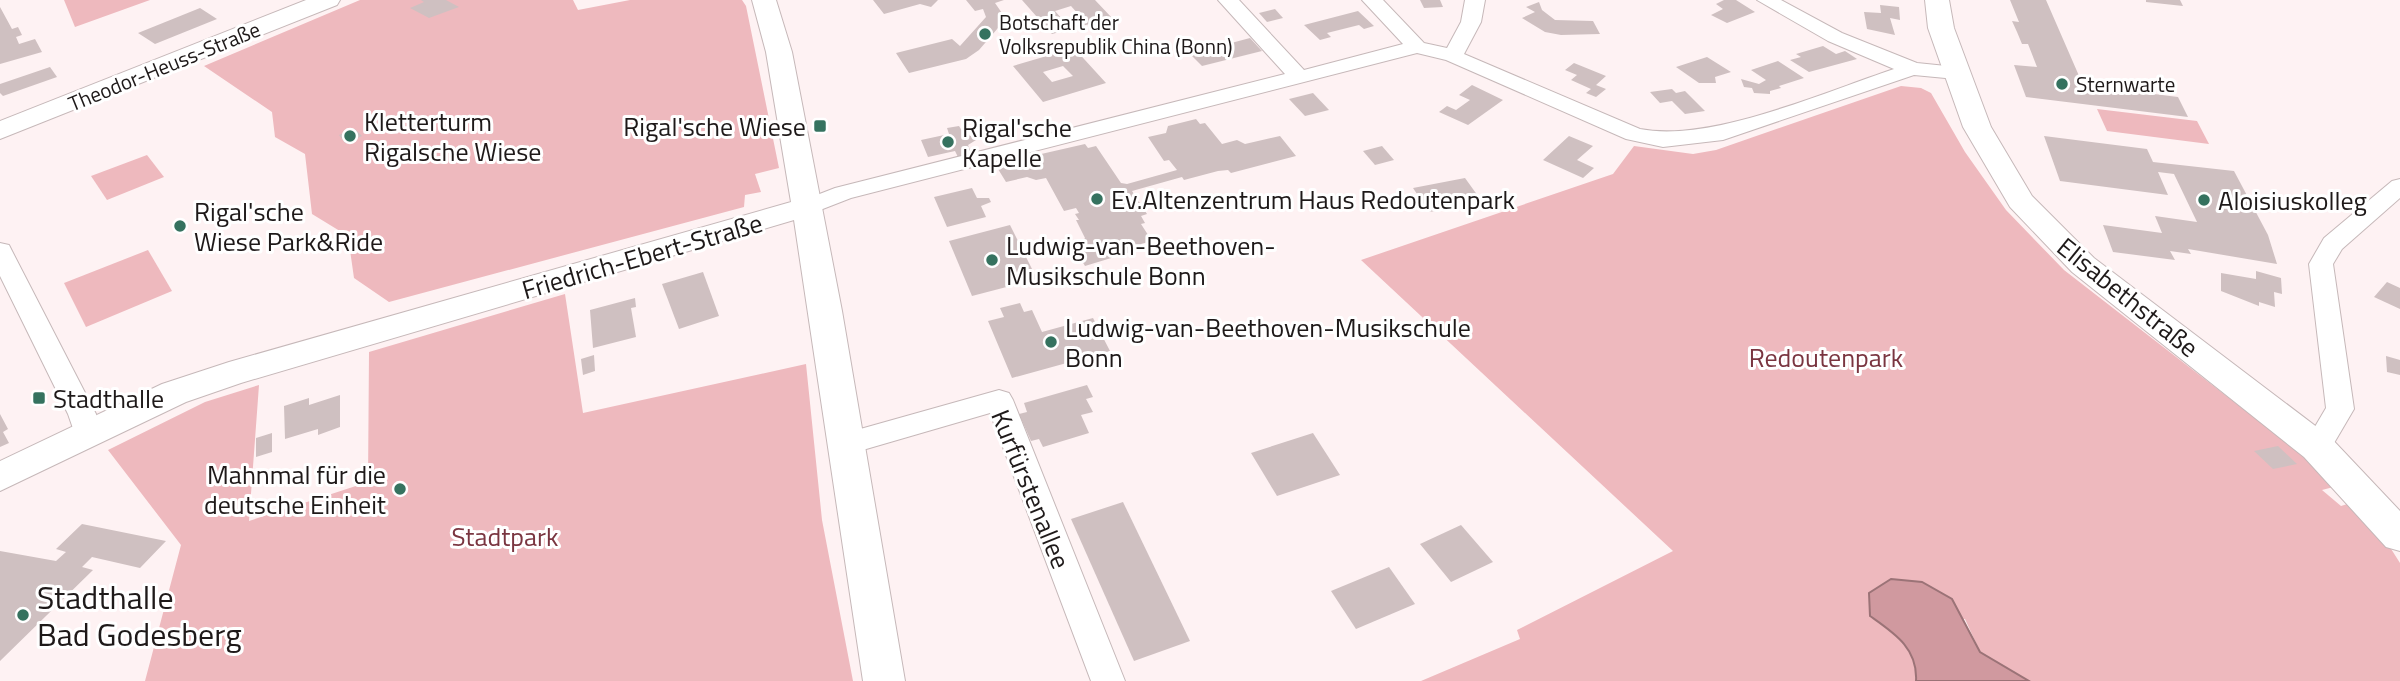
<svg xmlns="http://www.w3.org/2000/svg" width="2400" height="681" viewBox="0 0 2400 681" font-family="'Titillium Web',sans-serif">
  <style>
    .green { fill: #eeb9be }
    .water { fill: #d0999f; stroke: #9b7377; stroke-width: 2 }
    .building { fill: #cfc0c1; fill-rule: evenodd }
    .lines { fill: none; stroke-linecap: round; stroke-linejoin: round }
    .minor-casing { stroke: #c6b8b9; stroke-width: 2 }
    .tertiary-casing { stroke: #c6b8b9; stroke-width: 2 }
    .minor { fill: #fff; fill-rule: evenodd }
    .tertiary { fill: #fff; fill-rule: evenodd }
    .poi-dot { fill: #35725f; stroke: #fff; stroke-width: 2.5 }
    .labels { text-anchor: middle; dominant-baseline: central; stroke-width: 6; stroke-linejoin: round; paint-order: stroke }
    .far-poi-label { font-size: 21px; fill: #1e1919; stroke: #fff; text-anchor: start }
    .far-street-label { font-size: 21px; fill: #1e1919; stroke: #fff }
    .poi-label { font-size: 26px; fill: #1e1919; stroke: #fff; text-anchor: start }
    .street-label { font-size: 26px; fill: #1e1919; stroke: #fff }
    .park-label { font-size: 26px; fill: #7a3540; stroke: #fff }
    .near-poi-label { font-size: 32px; fill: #1e1919; stroke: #fff; text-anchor: start }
  </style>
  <rect width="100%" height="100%" fill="#fef2f3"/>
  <g class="green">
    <path d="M64 0H150L75 27Z"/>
    <path d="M360 0H573L578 10 630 0H742L746 6 779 168 755 174 761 192 745 195 744 207 389 302 354 278 348 236 312 214 305 154 275 137 272 112 204 66Z"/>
    <path d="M1901 86 1921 88 1931 93 1965 152 2006 210 2064 270 2341 485 2322 490 2341 506 2360 500 2400 563V681H2029L1980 652 1965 619 1870 616C1894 633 1918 648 1916 681H1421L1520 639 1517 630 1673 551 1361 260 1613 174 1634 146 1693 154 1716 150Z"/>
    <path d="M2097 109 2197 121 2209 144 2107 131Z"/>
    <path d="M147 155 164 177 107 200 91 176Z"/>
    <path d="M148 250 172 291 86 327 64 283Z"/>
    <path d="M565 294 583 413 806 364 822 520 853 681H145L181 545 108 450 205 402 259 385 249 521 368 482 369 352Z"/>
  </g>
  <path class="water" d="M1891 579 1922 582 1952 599 1980 652 2029 681H1916C1918 648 1894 633 1870 616L1869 593Z"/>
  <g class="building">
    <path d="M421 0H446L459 7 429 18 410 8 424 2Z"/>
    <path d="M873 0H938L931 7 920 4 884 14Z"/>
    <path d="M966 0H1004L995 3 1004 16 1000 20 1004 21 979 50 966 59 909 73 896 53 952 39 960 46 986 17 983 9 975 11Z"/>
    <path d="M1022 0H1095L1112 18 1052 34ZM1071 6 1079 15 1062 19 1055 11Z"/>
    <path d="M1420 0H1440L1443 7 1424 8Z"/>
    <path d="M1724 0H1736L1755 12 1727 23 1711 15 1723 9 1716 4Z"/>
    <path d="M2010 0H2046L2083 85 2178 97 2188 117 2026 97 2014 65 2037 67 2028 44H2022L2017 32 2012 21 2019 22Z"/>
    <path d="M2146 0H2180L2183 6 2146 2Z"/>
    <path d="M1539 2 1542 10 1555 20 1593 21 1600 34 1561 35 1545 32 1522 18 1535 12 1526 7Z"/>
    <path d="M1880 5 1899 7 1900 20 1890 18 1895 35 1867 29 1864 12 1881 13Z"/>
    <path d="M0 7 12 29 18 27 22 35 16 37 19 44 35 39 42 52 0 64Z"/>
    <path d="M200 8 217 19 155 44 138 33Z"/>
    <path d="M1275 9 1283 18 1267 22 1259 13Z"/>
    <path d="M1358 11 1374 26 1364 29 1359 25 1327 33 1331 37 1320 40 1304 25Z"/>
    <path d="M1250 38 1262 51 1202 66 1190 54Z"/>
    <path d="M1823 46 1836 54 1845 51 1857 59 1809 72 1790 60 1801 57 1796 54Z"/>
    <path d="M1074 48 1106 83 1043 102 1013 66ZM1063 66 1073 76 1052 82 1043 72Z"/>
    <path d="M1707 57 1731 72 1715 77 1716 83H1699L1676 67Z"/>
    <path d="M1778 61 1804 78 1779 86 1781 88 1770 91V94L1754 93 1752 88 1744 87 1741 79 1759 84 1766 80 1751 70Z"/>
    <path d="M1574 63 1606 76 1596 85 1606 89 1596 97 1586 93 1591 89 1571 80 1577 75 1565 70Z"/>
    <path d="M50 67 57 77 3 96 0 93V84Z"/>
    <path d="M1472 85 1503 100 1468 125 1439 112 1447 106 1456 110 1470 100 1459 95Z"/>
    <path d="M1672 89 1676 93 1685 91 1705 111 1685 114 1672 101 1660 103 1650 92Z"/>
    <path d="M1313 93 1329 110 1305 116 1289 99Z"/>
    <path d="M1196 119 1200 124 1205 123 1222 144 1237 140 1245 144 1280 136 1296 156 1231 173 1228 170 1218 171 1184 180 1182 177 1132 191 1147 214 1141 216 1145 223 1141 224 1152 241 1141 244 1144 248 1085 266 1073 246 1081 244 1085 238 1076 220H1079L1075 214 1079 213 1076 208 1064 211 1046 178 1036 180 1027 177 1006 182 998 169 1012 165 1010 161 1085 144 1088 148 1096 146 1121 183 1127 184 1177 170 1169 160 1164 161 1148 137 1166 133 1168 126Z"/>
    <path d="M959 126 964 134 975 137 976 140 968 145 972 154 958 157 955 151 928 157 921 140 949 134 947 128Z"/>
    <path d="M355 129 362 136 345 143 339 135Z"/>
    <path d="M1569 136 1593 146 1577 160 1594 168 1583 178 1543 160Z"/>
    <path d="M2044 136 2147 149 2153 162 2234 171 2268 235 2277 264 2188 249 2191 254 2170 251 2175 260 2113 252 2103 225 2162 233 2155 216 2197 222 2174 174 2158 172 2168 195 2060 181Z"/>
    <path d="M1382 146 1394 160 1375 165 1363 151Z"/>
    <path d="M1465 178 1478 196 1450 201 1454 208 1429 212 1413 188Z"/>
    <path d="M972 188 977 198H989L991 202 981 206 986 217 947 227 934 197Z"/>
    <path d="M1010 225 1037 279 972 296 949 241Z"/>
    <path d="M2256 271 2281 278 2282 294 2274 292 2275 307 2259 302V306L2221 291V273L2256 279Z"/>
    <path d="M703 272 719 316 679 329 662 284Z"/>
    <path d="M2387 282 2400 288V309L2374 297Z"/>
    <path d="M635 298 636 307 631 308 636 337 593 348 590 310Z"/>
    <path d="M1020 303 1024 312 1032 310 1042 332 1093 318 1110 351 1012 378 988 321 1004 317 1000 308Z"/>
    <path d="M594 355 595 371 583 375 581 359Z"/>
    <path d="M2386 356 2400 360V375L2387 372Z"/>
    <path d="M1087 385 1093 397 1086 399 1093 412 1081 415 1089 433 1043 447 1039 439 1031 441 1019 414 1027 412 1024 403Z"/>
    <path d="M340 395V427L318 435V429L285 439 284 406 309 398V405Z"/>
    <path d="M0 414 8 429 3 432 9 443 0 447Z"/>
    <path d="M272 433V452L256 457V438Z"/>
    <path d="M1313 433 1340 475 1277 496 1251 453Z"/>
    <path d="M2278 446 2297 464 2273 469 2254 451Z"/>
    <path d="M1123 502 1190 641 1134 661 1071 519Z"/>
    <path d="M82 524 166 541 140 568 92 557 82 567 93 570 0 661V551L56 561 66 552 56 549Z"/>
    <path d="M1461 525 1493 562 1451 582 1420 544Z"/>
    <path d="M1389 567 1415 604 1356 629 1331 591Z"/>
  </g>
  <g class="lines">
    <defs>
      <g id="minor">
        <path d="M1218 0H1239L1304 70 1403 44 1362 0H1383L1424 43 1447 48 1461 22 1465 0H1485L1481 22 1464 54 1640 129C1711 143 1824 92 1894 69L1828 41 1757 0H1781L1842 33 1917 63 1956 67 1966 73 1956 79 1914 75 1723 140 1663 147 1626 139 1446 60 1417 53 851 198 815 212H799L795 207 799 202 835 188 1285 74Z"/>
        <path d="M2400 179V198L2342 249 2333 264 2354 409 2327 455 2317 458 2307 455 2303 447 2326 408 2309 264 2324 238 2392 181Z"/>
        <path d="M0 243 9 245 12 251 96 414 101 433 97 440 87 444 77 440 68 414 0 276Z"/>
        <path d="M999 390 1009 393 1013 400 1125 681H1091L990 413 849 454 839 451 835 443 839 435Z"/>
      </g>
      <g id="tertiary">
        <path d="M306 0H340L337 5 0 139V121Z"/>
        <path d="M752 0H776L792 52 842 311 905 681H863L794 220 241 383 186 402 0 491V461L162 384 229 362 791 202 766 52Z"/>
        <path d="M1925 0H1949L1954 28 1991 127 2032 196 2094 258 2330 437 2400 511V551L2386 547 2304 457 2072 272 2010 207 1963 127 1928 28Z"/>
      </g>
    </defs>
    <use href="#minor" class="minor-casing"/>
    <use href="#tertiary" class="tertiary-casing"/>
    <use href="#minor" class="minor"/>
    <use href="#tertiary" class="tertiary"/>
  </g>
  <g class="poi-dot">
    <circle cx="985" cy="34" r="7"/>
    <circle cx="2062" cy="84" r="7"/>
    <rect x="813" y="119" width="14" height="14" rx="3.5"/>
    <circle cx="350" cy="136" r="7"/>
    <circle cx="948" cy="142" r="7"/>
    <circle cx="1097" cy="199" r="7"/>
    <circle cx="2204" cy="200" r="7"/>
    <circle cx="180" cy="226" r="7"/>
    <circle cx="992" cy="260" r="7"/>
    <circle cx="1051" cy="342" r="7"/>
    <rect x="32" y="391" width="14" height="14" rx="3.5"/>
    <circle cx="400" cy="489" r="7"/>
    <circle cx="23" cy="615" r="7"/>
  </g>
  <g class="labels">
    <g class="far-poi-label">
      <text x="999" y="22">Botschaft der<tspan x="999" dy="24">Volksrepublik China (Bonn)</tspan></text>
      <text x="2076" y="84">Sternwarte</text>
    </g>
    <g class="far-street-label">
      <text transform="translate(164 66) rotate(-22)">Theodor-Heuss-Straße</text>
    </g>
    <g class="poi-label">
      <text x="364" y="121">Kletterturm<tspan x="364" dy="30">Rigalsche Wiese</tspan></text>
      <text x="806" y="126" text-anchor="end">Rigal'sche Wiese</text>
      <text x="962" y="127">Rigal'sche<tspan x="962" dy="30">Kapelle</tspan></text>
      <text x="1111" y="199">Ev.Altenzentrum Haus Redoutenpark</text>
      <text x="2218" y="200">Aloisiuskolleg</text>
      <text x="194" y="211">Rigal'sche<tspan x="194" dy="30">Wiese Park&amp;Ride</tspan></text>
      <text x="1006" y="245">Ludwig-van-Beethoven-<tspan x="1006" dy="30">Musikschule Bonn</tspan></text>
      <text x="1065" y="327">Ludwig-van-Beethoven-Musikschule<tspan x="1065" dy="30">Bonn</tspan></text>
      <text x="53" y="398">Stadthalle</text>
      <text x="386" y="474" text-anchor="end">Mahnmal für die<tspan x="386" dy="30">deutsche Einheit</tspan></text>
    </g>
    <g class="street-label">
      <text transform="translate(642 256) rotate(-16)">Friedrich-Ebert-Straße</text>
      <text transform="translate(2128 297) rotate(39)">Elisabethstraße</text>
      <text transform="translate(1031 489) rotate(68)">Kurfürstenallee</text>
    </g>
    <g class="park-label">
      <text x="1826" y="357">Redoutenpark</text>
      <text x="505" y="536">Stadtpark</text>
    </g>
    <g class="near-poi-label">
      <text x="37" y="597">Stadthalle<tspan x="37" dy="37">Bad Godesberg</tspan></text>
    </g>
  </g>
</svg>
